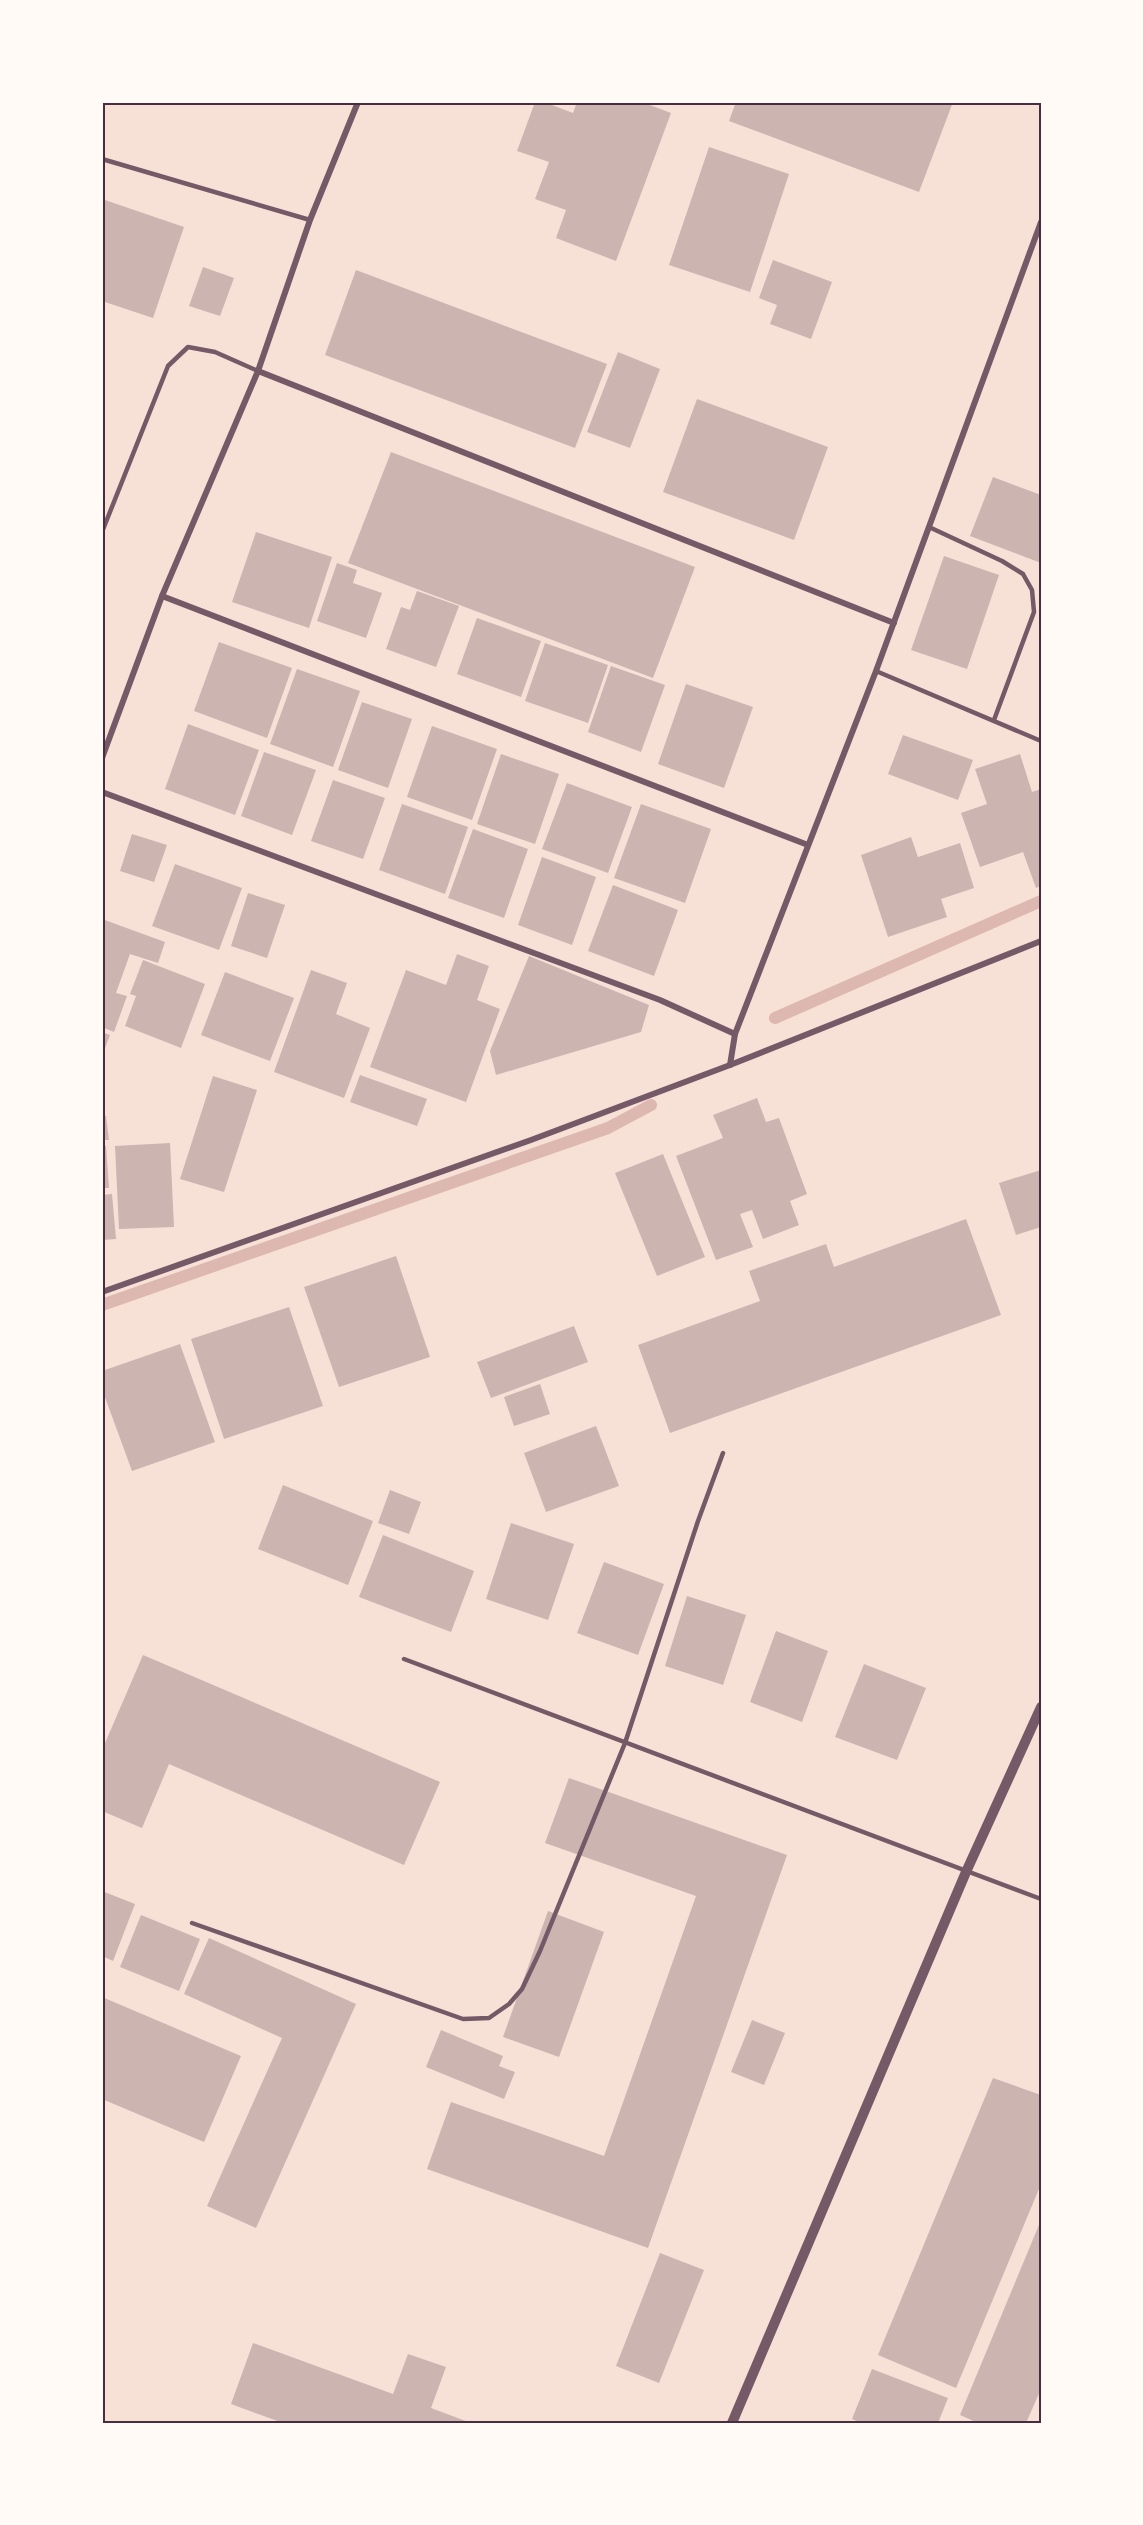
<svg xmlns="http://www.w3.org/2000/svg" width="1143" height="2525" viewBox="0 0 1143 2525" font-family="Manrope,sans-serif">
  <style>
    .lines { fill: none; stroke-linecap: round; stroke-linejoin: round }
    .stream { stroke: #dcb8b0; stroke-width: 12 }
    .building { fill: #ccb4b1 }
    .service { stroke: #755966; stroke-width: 4.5 }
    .minor { stroke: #755966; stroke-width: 6 }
    .tertiary { stroke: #755966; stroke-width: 10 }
    .neatline { fill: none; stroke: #4a2c40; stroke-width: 2 }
  </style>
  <rect width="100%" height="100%" fill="#f7e1d7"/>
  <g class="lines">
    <g class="stream">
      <path d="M775 1018 1041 901"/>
      <path d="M102 1305 608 1128 651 1105"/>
    </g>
  </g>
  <g class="building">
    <path d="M535 102H544L573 113 577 102H642L671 113 616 261 556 238 566 210 535 199 549 162 517 151Z"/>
    <path d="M736 102H953L919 192 729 121Z"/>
    <path d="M709 147 789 174 750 292 669 265Z"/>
    <path d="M102 199 184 227 153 318 102 301Z"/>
    <path d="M773 260 832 282 811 339 770 324 777 305 759 298Z"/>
    <path d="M203 267 234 278 220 316 189 306Z"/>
    <path d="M356 270 607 364 575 448 325 355Z"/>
    <path d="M618 352 660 369 630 448 587 432Z"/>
    <path d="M697 399 828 447 794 540 663 492Z"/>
    <path d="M391 452 695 567 653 678 348 563Z"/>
    <path d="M993 477 1041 495V563L970 536Z"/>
    <path d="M256 532 332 557 309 628 232 602Z"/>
    <path d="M944 556 999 575 967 669 911 650Z"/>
    <path d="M337 563 357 570 353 583 382 593 366 638 317 621Z"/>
    <path d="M417 591 459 606 436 667 386 649 401 607 410 610Z"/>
    <path d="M477 618 541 641 521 697 457 674Z"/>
    <path d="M219 642 292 668 267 738 194 711Z"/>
    <path d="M545 643 608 665 588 723 525 701Z"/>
    <path d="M611 666 665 685 641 752 588 732Z"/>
    <path d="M297 669 360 691 333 767 270 744Z"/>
    <path d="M686 684 753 707 724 788 658 764Z"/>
    <path d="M362 702 412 719 388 788 338 770Z"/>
    <path d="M188 724 259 750 235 815 165 789Z"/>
    <path d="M432 726 497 749 472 820 407 797Z"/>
    <path d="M903 735 973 760 958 800 888 774Z"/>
    <path d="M264 752 316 770 292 835 241 816Z"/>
    <path d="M501 754 559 774 535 844 477 824Z"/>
    <path d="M1020 754 1032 792 1041 789V886L1036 888 1023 852 980 867 961 813 987 804 975 769Z"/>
    <path d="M333 780 385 798 363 859 311 841Z"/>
    <path d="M567 783 632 807 608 873 542 849Z"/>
    <path d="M402 804 468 827 445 894 379 870Z"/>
    <path d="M641 804 711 829 685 903 614 878Z"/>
    <path d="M473 829 528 849 504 918 448 898Z"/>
    <path d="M132 834 167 845 154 882 120 871Z"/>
    <path d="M911 837 918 857 960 843 974 888 941 899 947 917 888 937 861 855Z"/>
    <path d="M542 857 596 877 572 945 518 925Z"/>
    <path d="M175 864 242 888 219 950 152 926Z"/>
    <path d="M613 885 678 910 654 976 588 951Z"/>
    <path d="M248 893 285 905 267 958 231 946Z"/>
    <path d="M102 919 165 942 158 963 130 954 116 993 127 996 114 1032 102 1027Z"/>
    <path d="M457 954 489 966 477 1000 500 1009 466 1102 370 1067 406 970 446 985Z"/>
    <path d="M529 956 649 1005 641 1032 496 1075 490 1051Z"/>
    <path d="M143 960 205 984 181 1048 125 1026 136 996 130 994Z"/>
    <path d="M311 970 347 983 336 1014 370 1028 344 1098 274 1072Z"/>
    <path d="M225 972 294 998 270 1061 201 1035Z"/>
    <path d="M102 1032 110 1035 102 1056Z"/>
    <path d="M360 1075 427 1099 417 1126 350 1102Z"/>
    <path d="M213 1076 257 1090 224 1192 180 1179Z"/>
    <path d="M757 1098 766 1122 779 1118 807 1194 790 1201 799 1225 763 1239 752 1210 740 1214 753 1247 716 1260 676 1156 723 1138 713 1115Z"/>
    <path d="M102 1116H106L109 1140H102Z"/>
    <path d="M170 1143 174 1227 119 1229 115 1146Z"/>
    <path d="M102 1146H106L109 1188H102Z"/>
    <path d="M663 1154 705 1257 657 1276 615 1173Z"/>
    <path d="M1041 1170V1227L1016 1235 999 1183Z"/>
    <path d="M112 1194 116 1239 102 1240V1195Z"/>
    <path d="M966 1219 1001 1315 670 1433 638 1345 760 1301 749 1271 826 1244 834 1267Z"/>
    <path d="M396 1256 430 1357 339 1387 304 1287Z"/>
    <path d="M289 1307 323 1406 224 1439 191 1339Z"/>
    <path d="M574 1326 588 1362 491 1398 477 1362Z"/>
    <path d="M180 1344 215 1442 132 1471 102 1389V1371Z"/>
    <path d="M540 1384 550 1414 514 1426 504 1397Z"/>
    <path d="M596 1426 619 1486 546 1512 524 1453Z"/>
    <path d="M283 1485 373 1521 348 1585 258 1549Z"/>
    <path d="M390 1490 421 1502 409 1534 378 1523Z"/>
    <path d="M511 1523 574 1544 548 1620 486 1599Z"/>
    <path d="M383 1535 474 1571 451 1632 359 1597Z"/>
    <path d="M604 1562 664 1584 638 1655 577 1633Z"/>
    <path d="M687 1596 746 1615 723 1685 665 1666Z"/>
    <path d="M776 1631 828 1651 802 1722 750 1702Z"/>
    <path d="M143 1655 440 1782 404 1865 169 1764 142 1828 102 1811V1750Z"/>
    <path d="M864 1664 926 1688 897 1760 835 1737Z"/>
    <path d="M569 1778 787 1855 648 2248 427 2169 451 2102 604 2156 696 1896 545 1843Z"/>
    <path d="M102 1891 135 1904 113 1961 102 1956Z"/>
    <path d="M548 1911 604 1932 559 2057 503 2037Z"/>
    <path d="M141 1915 200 1939 179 1991 120 1967Z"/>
    <path d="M209 1938 356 2004 256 2228 207 2206 282 2038 184 1994Z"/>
    <path d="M102 1997 241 2056 204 2142 102 2099Z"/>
    <path d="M752 2020 785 2033 764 2085 731 2072Z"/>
    <path d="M441 2030 503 2056 499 2066 515 2072 504 2099 426 2067Z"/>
    <path d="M993 2078 1041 2095V2184L956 2388 878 2355Z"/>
    <path d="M1041 2220V2389L1026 2423H978L960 2415Z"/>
    <path d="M660 2253 704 2270 659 2383 616 2366Z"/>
    <path d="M253 2343 393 2394 408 2354 446 2367 431 2408 471 2423H283L231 2404Z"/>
    <path d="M872 2369 948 2398 938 2423H861L852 2419Z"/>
  </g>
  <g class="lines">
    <g class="service">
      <path d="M102 159 310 220"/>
      <path d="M929 527 1002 561 1023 574 1032 590 1034 612 994 720"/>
      <path d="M102 532 168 366 188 347 215 352 258 371"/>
      <path d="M876 671 1041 741"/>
      <path d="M404 1659 1041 1899"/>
      <path d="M192 1923 463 2019 489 2018 509 2004 522 1989 540 1951 625 1743 698 1521 723 1453"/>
    </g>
    <g class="minor">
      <path d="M258 371 894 623"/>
      <path d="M162 596 808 845"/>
      <path d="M102 758 162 596 258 371 310 220 358 102"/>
      <path d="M102 792 660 1000 735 1034"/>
      <path d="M730 1065 735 1034 876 671 1041 222"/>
      <path d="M102 1292 531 1140 730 1065 1041 941"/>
    </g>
    <path class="tertiary" d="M732 2423 966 1872 1041 1707"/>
  </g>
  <rect width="1143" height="2525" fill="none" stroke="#fffaf5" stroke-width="207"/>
  <rect x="104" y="104" width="936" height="2318" class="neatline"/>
</svg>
